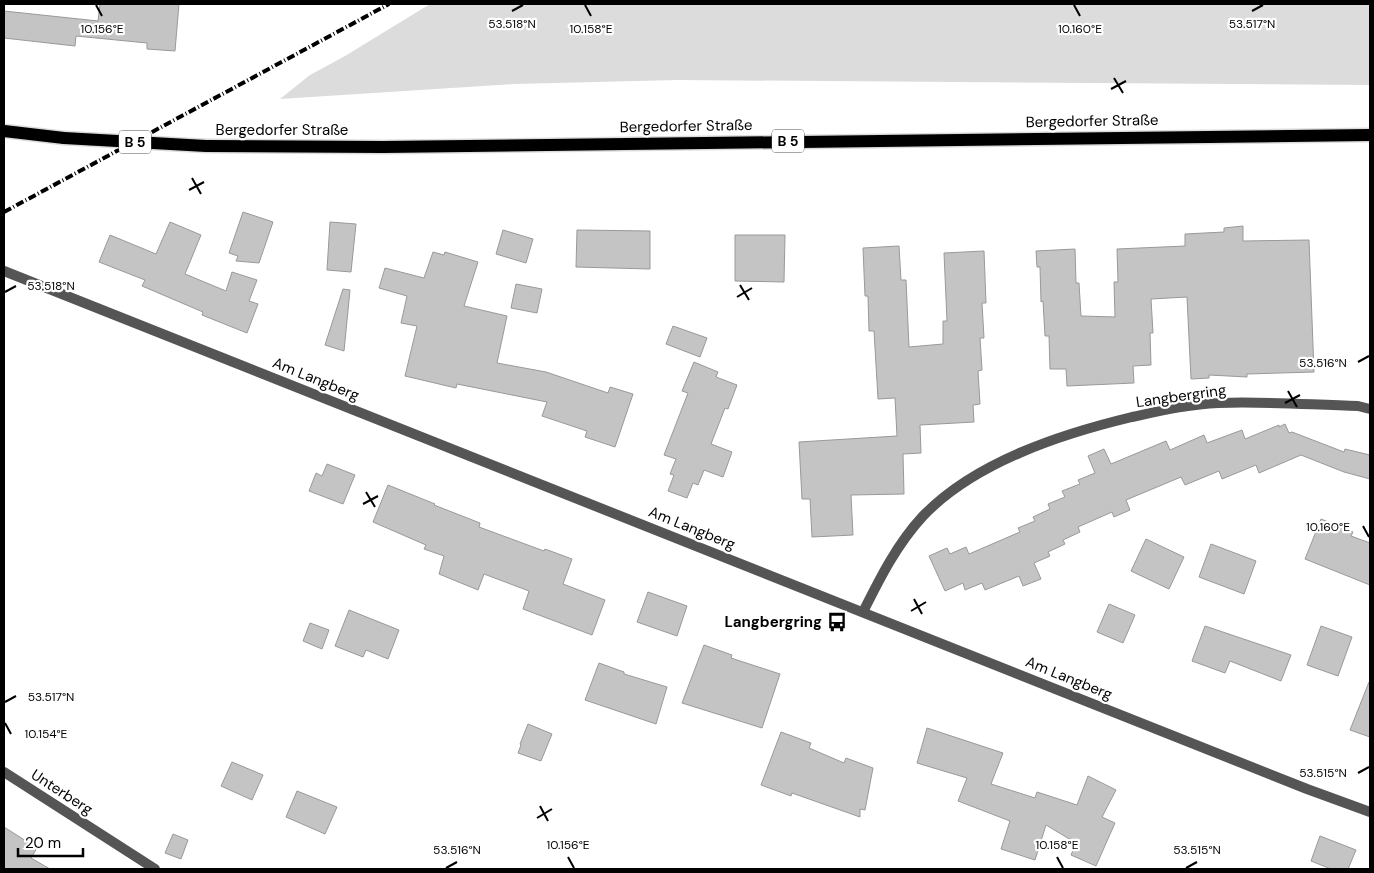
<svg xmlns="http://www.w3.org/2000/svg" width="1374" height="873" viewBox="0 0 1374 873" font-family="'DM Sans',sans-serif">
  <style>
    .green { fill: #dcdcdc }
    .building { fill: #c4c4c4; stroke: #999 }
    .lines { fill: none; stroke-linecap: round; stroke-linejoin: round }
    .primary-casing { stroke: #dbdbdb; stroke-width: 15 }
    .minor { stroke: #555; stroke-width: 10 }
    .tertiary { stroke: #555; stroke-width: 10 }
    .primary { stroke: #000; stroke-width: 12 }
    .rail { stroke: #000; stroke-width: 4; stroke-dasharray: 8 2.5 1 2.5; stroke-linecap: butt }
    .primary-bridge-casing { stroke: #dbdbdb; stroke-width: 15; stroke-linecap: butt }
    .primary-bridge { stroke: #000; stroke-width: 12 }
    .ticks { fill: none; stroke: #000; stroke-width: 2 }
    .labels { text-anchor: middle; dominant-baseline: central; stroke-width: 4.5; stroke-linejoin: round; paint-order: stroke }
    .shield { fill: #fff; stroke: #4c4c4c; stroke-width: 1 }
    .shield-label { font-size: 14px; font-weight: bold; fill: #000 }
    .street-label { font-size: 15px; fill: #000; stroke: #fff }
    .poi-label { font-size: 15px; font-weight: bold; fill: #000; stroke: #fff; text-anchor: end }
    .ticks-label { font-size: 12px; text-anchor: middle; fill: #000; stroke: #fff; stroke-width: 4.5; stroke-linejoin: round; paint-order: stroke }
  </style>
  <rect width="100%" height="100%" fill="#fff"/>
  <path class="green" d="M430 4H1370V85L677 80 514 84 280 99 310 75 345 56Z"/>
  <g class="building">
    <path d="M100 4H179L175 51 147 49V43L76 36 75 46 4 38V11L98 21Z"/>
    <path d="M243 212 273 222 259 263 236 261 238 256 229 253Z"/>
    <path d="M170 222 201 235 185 274 226 291 232 272 257 280 249 301 258 304 247 333 202 315 203 312 142 286 145 280 99 262 110 235 156 254Z"/>
    <path d="M330 222 356 224 351 272 327 270Z"/>
    <path d="M1243 226V241L1309 240 1314 372 1247 374V377L1209 375V378L1191 379 1187 297 1151 299 1153 333H1150L1151 365 1133 366 1134 383 1067 386 1066 369H1050L1049 336H1045L1043 301 1041 302 1040 267H1037L1036 251 1075 249 1076 283H1079L1081 316 1115 317 1114 282H1118L1117 249 1185 246V234L1224 232V228Z"/>
    <path d="M503 230 533 239 526 263 496 254Z"/>
    <path d="M577 230 650 231V269L576 267Z"/>
    <path d="M735 235H785L784 282 735 281Z"/>
    <path d="M899 246 901 280H906L909 347 943 344V321H947L944 253 984 251 986 303H982L984 338H980L982 370 978 371 980 404 973 405 974 422 920 425 921 453 903 454 904 494 851 495 853 535 812 537 810 499H802L799 442 897 436 895 398 878 399 874 331H869L868 296H865L863 248Z"/>
    <path d="M433 252 444 255 445 252 478 262 464 306 507 316 497 363 546 372 608 393 610 387 633 394 615 447 585 437 587 431 542 416 547 402 457 384 456 388 405 376 417 326 401 323 407 296 379 288 385 268 424 278Z"/>
    <path d="M516 284 542 289 537 313 511 308Z"/>
    <path d="M343 289 350 290 344 351 325 345Z"/>
    <path d="M673 326 707 338 700 357 666 344Z"/>
    <path d="M694 362 718 372 716 377 737 385 728 409 725 408 711 444 732 452 723 477 704 470 698 485 693 483 687 498 668 491 674 475 670 474 676 459 664 455 688 393 682 391Z"/>
    <path d="M1285 424 1289 433 1292 432 1344 452 1345 449 1370 455V479L1344 472 1301 455 1259 473 1256 465 1222 479 1219 471 1185 485 1181 477 1126 500 1130 510 1114 517 1112 512 1078 527 1080 532 1063 540 1065 544 1048 552 1050 556 1034 563 1041 579 1023 586 1019 576 985 590 982 583 965 590 963 583 945 591 929 556 947 548 950 554 966 547 969 554 1020 532 1018 528 1035 521 1033 517 1050 509 1048 504 1065 497 1062 491 1080 484 1078 480 1095 473 1088 456 1104 449 1111 464 1166 441 1170 450 1204 435 1207 443 1242 430 1245 439 1279 425V427Z"/>
    <path d="M327 464 355 475 343 504 309 491 316 473 322 476Z"/>
    <path d="M388 485 435 504 434 505 480 523 479 527 544 551 545 549 572 559 563 584 605 600 592 635 523 609 529 591 484 574 478 590 439 574 444 556 424 549 426 545 373 522Z"/>
    <path d="M1321 519 1353 532 1351 536 1370 543V585L1305 559Z"/>
    <path d="M1146 539 1184 557 1169 589 1131 571Z"/>
    <path d="M1211 544 1256 561 1244 594 1199 577Z"/>
    <path d="M648 592 687 606 677 636 637 622Z"/>
    <path d="M1109 604 1135 615 1123 643 1097 632Z"/>
    <path d="M349 610 399 630 388 659 366 650 363 657 335 646Z"/>
    <path d="M310 623 329 630 322 649 303 641Z"/>
    <path d="M1205 626 1291 655 1281 681 1230 661 1225 673 1192 661Z"/>
    <path d="M1321 626 1352 637 1338 676 1307 665Z"/>
    <path d="M704 645 732 655 731 658 780 674 762 728 682 703Z"/>
    <path d="M599 663 624 672V674L667 687 656 724 585 700Z"/>
    <path d="M1369 682H1370V737L1350 730Z"/>
    <path d="M528 724 552 734 541 761 518 753 521 745 520 744Z"/>
    <path d="M927 728 1003 753 991 784 1035 798 1037 792 1077 805 1088 776 1116 790 1102 817 1115 823 1096 866 1071 855 1076 843 1046 825 1035 860 1001 849 1010 821 958 801 967 778 917 763Z"/>
    <path d="M781 732 811 743 809 748 844 763 846 758 873 768 865 810 860 809V817L792 793 791 796 761 785Z"/>
    <path d="M232 762 263 775 252 800 221 786Z"/>
    <path d="M297 791 337 807 325 834 286 817Z"/>
    <path d="M4 827 37 848 31 858 50 869H4Z"/>
    <path d="M173 834 188 840 181 859 165 853Z"/>
    <path d="M1320 836 1356 850 1348 869H1331L1311 861Z"/>
  </g>
  <g class="lines">
    <defs>
      <g id="primary">
        <path d="M4 131 64 138"/>
        <path d="M206 146 383 147 1370 135"/>
      </g>
    </defs>
    <use href="#primary" class="primary-casing"/>
    <g class="minor">
      <path d="M863 612C880 578 897 544 923 516 975 462 1061 434 1132 417 1160 411 1190 404 1218 403 1265 401 1312 405 1358 406L1370 409"/>
      <path d="M4 772 155 869"/>
    </g>
    <path class="tertiary" d="M4 271 1307 789 1370 812"/>
    <use href="#primary" class="primary"/>
    <path class="rail" d="M4 212 389 4"/>
    <defs>
      <path id="primary-bridge" d="M64 138 206 146"/>
    </defs>
    <use href="#primary-bridge" class="primary-bridge-casing"/>
    <use href="#primary-bridge" class="primary-bridge"/>
  </g>
  <path class="ticks" d="M96 5 102 16M585 5 591 16M1074 5 1080 16M512 11 523 5M1252 11 1263 5M1114 78 1123 93M1111 89 1126 81M192 178 201 194M189 190 204 182M740 285 749 300M5 292 16 286M737 297 752 288M1358 362 1369 356M1288 391 1297 407M1285 403 1300 395M366 492 375 507M363 504 378 496M1363 526 1369 537M914 599 922 614M911 611 926 602M5 702 16 696M5 723 11 734M1358 773 1369 767M540 806 548 821M537 818 552 809M568 857 574 868M1057 857 1063 868M446 868 457 862M1186 868 1197 862"/>
  <defs>
    <symbol id="bus-bare" viewBox="-9 -9 18 18"><path d="M-5-6H5V4H4V6H2V4H-2V6H-4V4H-5ZM-3.5-4V0h7V-4ZM-3.5 1.2v1.5H-2V1.2ZM2 1.2v1.5H3.5V1.2Z" fill="#000" stroke="#fff" stroke-width="2.5" paint-order="stroke"/></symbol>
  </defs>
  <g fill-rule="evenodd">
    <use href="#bus-bare" x="823" y="608" width="28" height="28"/>
  </g>
  <g class="labels">
    <g class="shield">
      <rect x="772" y="129.5" width="32" height="23" rx="4"/>
      <rect x="119" y="130.5" width="32" height="23" rx="4"/>
    </g>
    <g class="shield-label">
      <text x="788" y="141">B 5</text>
      <text x="135" y="142">B 5</text>
    </g>
    <g class="street-label">
      <text transform="translate(1092 121) rotate(-1)">Bergedorfer Straße</text>
      <text transform="translate(686 126) rotate(-1)">Bergedorfer Straße</text>
      <text x="282" y="130">Bergedorfer Straße</text>
      <text transform="translate(316 379) rotate(22)">Am Langberg</text>
      <text transform="translate(1181 396) rotate(-8)">Langbergring</text>
      <text transform="translate(692 528) rotate(22)">Am Langberg</text>
      <text transform="translate(1069 678) rotate(22)">Am Langberg</text>
      <text transform="translate(62 792) rotate(33)">Unterberg</text>
    </g>
    <g class="poi-label">
      <text x="822" y="622">Langbergring</text>
    </g>
  </g>
  <g class="ticks-label">
    <text x="1252" y="28">53.517°N</text>
    <text x="512" y="28">53.518°N</text>
    <text x="102" y="33">10.156°E</text>
    <text x="591" y="33">10.158°E</text>
    <text x="1080" y="33">10.160°E</text>
    <text x="51" y="290">53.518°N</text>
    <text x="1323" y="367">53.516°N</text>
    <text x="1328" y="531">10.160°E</text>
    <text x="51" y="701">53.517°N</text>
    <text x="46" y="738">10.154°E</text>
    <text x="1323" y="777">53.515°N</text>
    <text x="568" y="849">10.156°E</text>
    <text x="1057" y="849">10.158°E</text>
    <text x="457" y="854">53.516°N</text>
    <text x="1197" y="854">53.515°N</text>
  </g>
  <rect width="1374" height="873" fill="none" stroke="#000000" stroke-width="10"/>
  <path d="M18 848v8h65v-8" fill="none" stroke="#000000" stroke-width="2.5"/>
  <text x="25" y="848" font-size="15" fill="#000000" stroke="#ffffff" stroke-width="4" paint-order="stroke">20 m</text>
</svg>
